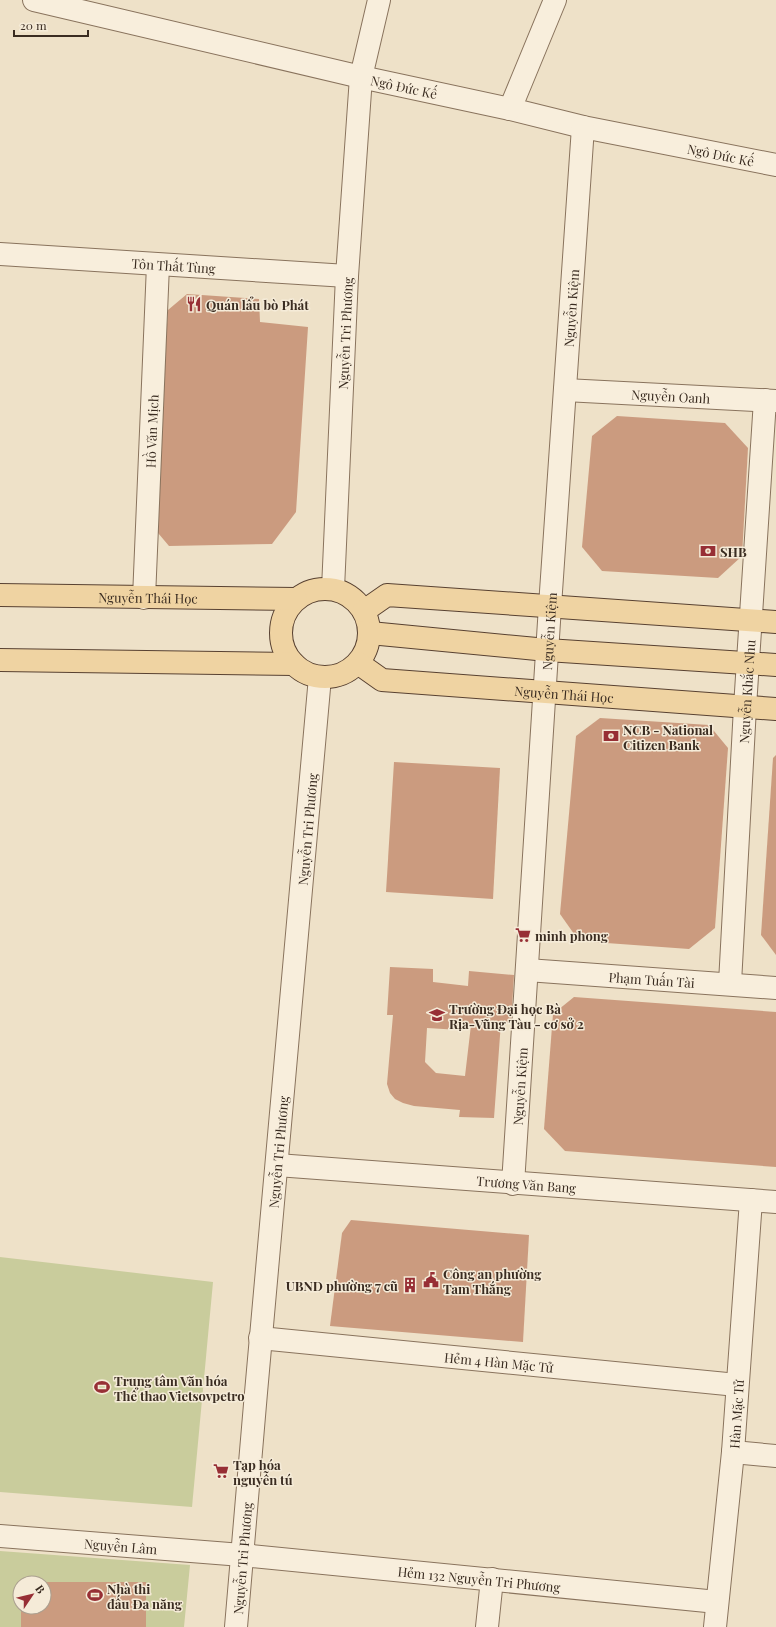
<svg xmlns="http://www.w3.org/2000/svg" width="776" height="1627" viewBox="0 0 776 1627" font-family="'Playfair Display',serif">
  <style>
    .green { fill: #c9cc9c; fill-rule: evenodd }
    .building { fill: #cb9b7f; fill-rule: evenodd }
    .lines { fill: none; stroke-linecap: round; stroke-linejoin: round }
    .minor-casing { stroke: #89735d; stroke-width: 24 }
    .major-casing { stroke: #584131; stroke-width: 24 }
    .minor { stroke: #f8eedc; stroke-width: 22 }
    .major { stroke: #efd3a2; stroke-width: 22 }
    .labels { text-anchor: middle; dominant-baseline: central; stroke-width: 3; stroke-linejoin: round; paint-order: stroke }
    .street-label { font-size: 13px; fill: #3a2c21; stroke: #f5ebd8 }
    .poi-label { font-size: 13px; font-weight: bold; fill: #3a2c21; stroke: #f5ebd8; text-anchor: start }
  </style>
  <rect width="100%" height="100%" fill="#eee1c8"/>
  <g class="green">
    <path d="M0 1257 213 1282 192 1507 0 1492Z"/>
    <path d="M0 1551 190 1565 184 1627H0ZM20 1583H44V1607H20Z"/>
  </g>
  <g class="building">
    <path d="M187 294 259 299 260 322 308 327 296 512 272 544 169 546 153 527 168 310Z"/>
    <path d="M617 416 725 423 748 448 742 556 718 578 602 571 582 547 592 436Z"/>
    <path d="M600 718 709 725 728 748 715 928 689 949 579 941 560 914 576 736Z"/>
    <path d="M776 755V955L761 935 773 758Z"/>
    <path d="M394 762 500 768 493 899 386 892Z"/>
    <path d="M390 967 433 969V982L468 986 469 971 514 975 511 1023 501 1022 494 1118 459 1117 460 1110 414 1106 403 1103 395 1099 390 1093 387 1084 393 1015H387ZM460 1024 471 1025 465 1076 436 1073 425 1062 427 1028 460 1030Z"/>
    <path d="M574 997 776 1012V1167L565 1151 544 1129 553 1014Z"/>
    <path d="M351 1220 529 1235 523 1342 330 1326 342 1233Z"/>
    <path d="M44 1582H146V1627H21V1607H44Z"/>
  </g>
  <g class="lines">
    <defs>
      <g id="minor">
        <path id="s1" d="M34 0 361 77 510 109 583 127 776 165"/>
        <path d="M510 109 555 0"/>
        <path id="s2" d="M0 254 347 276"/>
        <path id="s3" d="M565 390 776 401"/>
        <path id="s4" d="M333 589 347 276 361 77 379 0"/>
        <path id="s5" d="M144 598 158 265"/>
        <path id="s6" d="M527 970 776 988"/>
        <path id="s7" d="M730 983 745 707 765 400"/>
        <path id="s8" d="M277 1165 776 1202"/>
        <path id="s9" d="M513 1184 550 606 583 127"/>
        <path id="s10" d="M260 1338 737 1385"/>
        <path d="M733 1452 776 1456"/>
        <path id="s11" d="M0 1536 242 1555 717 1602"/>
        <path id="s12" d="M236 1627C262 1310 293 993 320 677"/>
        <path d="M487 1627 492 1579"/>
        <path id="s13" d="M715 1627 733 1452 751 1200"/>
      </g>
      <g id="major">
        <circle cx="325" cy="633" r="44"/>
        <path id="s14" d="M0 595 296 599"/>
        <path d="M364 611 387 595 776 622"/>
        <path d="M370 633 547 650 776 665"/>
        <path d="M0 660 294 664"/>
        <path id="s15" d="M358 663 382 680 776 709"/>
      </g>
    </defs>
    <use href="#minor" class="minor-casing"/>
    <use href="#major" class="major-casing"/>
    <use href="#minor" class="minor"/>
    <use href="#major" class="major"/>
  </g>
  <defs>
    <symbol id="restaurant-bare" viewBox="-9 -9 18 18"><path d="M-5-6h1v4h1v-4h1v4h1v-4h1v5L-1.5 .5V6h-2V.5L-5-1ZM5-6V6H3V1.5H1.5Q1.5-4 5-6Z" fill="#972f35" stroke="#f5ebd8" stroke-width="2.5" paint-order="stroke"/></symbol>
    <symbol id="bank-bare" viewBox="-9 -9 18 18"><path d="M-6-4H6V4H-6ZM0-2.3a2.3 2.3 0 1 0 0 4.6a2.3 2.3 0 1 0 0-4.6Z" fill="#972f35" stroke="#f5ebd8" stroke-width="2.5" paint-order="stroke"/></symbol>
    <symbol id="supermarket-bare" viewBox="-9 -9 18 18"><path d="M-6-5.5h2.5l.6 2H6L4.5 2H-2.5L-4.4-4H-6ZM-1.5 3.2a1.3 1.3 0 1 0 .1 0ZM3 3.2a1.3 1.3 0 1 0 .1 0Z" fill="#972f35" stroke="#f5ebd8" stroke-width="2.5" paint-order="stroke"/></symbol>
    <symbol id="university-bare" viewBox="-9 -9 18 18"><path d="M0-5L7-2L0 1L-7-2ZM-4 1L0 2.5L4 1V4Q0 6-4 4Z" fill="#972f35" stroke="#f5ebd8" stroke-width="2.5" paint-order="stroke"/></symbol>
    <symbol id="civic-bare" viewBox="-9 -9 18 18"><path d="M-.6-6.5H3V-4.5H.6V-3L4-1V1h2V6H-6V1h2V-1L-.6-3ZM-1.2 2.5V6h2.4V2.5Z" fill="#972f35" stroke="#f5ebd8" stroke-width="2.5" paint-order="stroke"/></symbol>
    <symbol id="building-bare" viewBox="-9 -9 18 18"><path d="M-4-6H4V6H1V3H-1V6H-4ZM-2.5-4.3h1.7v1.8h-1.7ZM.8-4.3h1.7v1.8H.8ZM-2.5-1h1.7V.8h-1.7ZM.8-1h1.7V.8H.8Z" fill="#972f35" stroke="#f5ebd8" stroke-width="2.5" paint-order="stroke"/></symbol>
    <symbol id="stadium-bare" viewBox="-9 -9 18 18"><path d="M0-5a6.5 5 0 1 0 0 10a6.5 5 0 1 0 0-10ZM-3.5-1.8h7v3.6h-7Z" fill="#972f35" stroke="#f5ebd8" stroke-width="2.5" paint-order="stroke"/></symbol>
  </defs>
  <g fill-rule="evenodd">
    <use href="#restaurant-bare" x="183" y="293" width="22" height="22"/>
    <use href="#bank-bare" x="697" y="540" width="22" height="22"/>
    <use href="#bank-bare" x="600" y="725" width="22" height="22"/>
    <use href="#supermarket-bare" x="512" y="924" width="22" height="22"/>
    <use href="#university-bare" x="426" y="1004" width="22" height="22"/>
    <use href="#civic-bare" x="420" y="1269" width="22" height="22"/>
    <use href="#building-bare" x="399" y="1274" width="22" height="22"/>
    <use href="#stadium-bare" x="91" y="1376" width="22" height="22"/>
    <use href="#supermarket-bare" x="210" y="1460" width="22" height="22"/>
    <use href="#stadium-bare" x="84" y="1584" width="22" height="22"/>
  </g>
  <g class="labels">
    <g class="street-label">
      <text stroke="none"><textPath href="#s1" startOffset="380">Ngô Đức Kế</textPath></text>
      <text stroke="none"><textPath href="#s1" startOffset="704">Ngô Đức Kế</textPath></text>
      <text stroke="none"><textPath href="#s2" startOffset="174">Tôn Thất Tùng</textPath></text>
      <text stroke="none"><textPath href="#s9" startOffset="878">Nguyễn Kiệm</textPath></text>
      <text stroke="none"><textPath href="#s4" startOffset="256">Nguyễn Tri Phương</textPath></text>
      <text stroke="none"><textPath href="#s3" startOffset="106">Nguyễn Oanh</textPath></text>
      <text stroke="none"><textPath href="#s5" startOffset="167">Hồ Văn Mịch</textPath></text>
      <text stroke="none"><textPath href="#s14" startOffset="148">Nguyễn Thái Học</textPath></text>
      <text stroke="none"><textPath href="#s9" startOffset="554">Nguyễn Kiệm</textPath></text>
      <text stroke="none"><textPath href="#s7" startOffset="292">Nguyễn Khắc Nhu</textPath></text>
      <text stroke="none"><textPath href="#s15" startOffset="212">Nguyễn Thái Học</textPath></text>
      <text stroke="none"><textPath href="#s12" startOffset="801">Nguyễn Tri Phương</textPath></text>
      <text stroke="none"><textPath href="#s6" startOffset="125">Phạm Tuấn Tài</textPath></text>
      <text stroke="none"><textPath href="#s9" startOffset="98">Nguyễn Kiệm</textPath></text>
      <text stroke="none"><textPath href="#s12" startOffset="477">Nguyễn Tri Phương</textPath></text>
      <text stroke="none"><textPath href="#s8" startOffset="250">Trương Văn Bang</textPath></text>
      <text stroke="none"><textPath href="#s10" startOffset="240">Hẻm 4 Hàn Mặc Tử</textPath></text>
      <text stroke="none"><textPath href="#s13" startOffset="214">Hàn Mặc Tử</textPath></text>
      <text stroke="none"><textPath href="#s11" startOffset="121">Nguyễn Lâm</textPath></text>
      <text stroke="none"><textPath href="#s12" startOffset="69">Nguyễn Tri Phương</textPath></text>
      <text stroke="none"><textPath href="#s11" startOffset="481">Hẻm 132 Nguyễn Tri Phương</textPath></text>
    </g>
    <g class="poi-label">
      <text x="206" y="304">Quán lẩu bò Phát</text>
      <text x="720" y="551">SHB</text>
      <text x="623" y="729">NCB - National<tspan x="623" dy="15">Citizen Bank</tspan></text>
      <text x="535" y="935">minh phong</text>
      <text x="449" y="1008">Trường Đại học Bà<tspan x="449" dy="15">Rịa-Vũng Tàu - cơ sở 2</tspan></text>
      <text x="443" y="1273">Công an phường<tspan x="443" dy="15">Tam Thắng</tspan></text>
      <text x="398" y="1285" text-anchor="end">UBND phường 7 cũ</text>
      <text x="114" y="1380">Trung tâm Văn hóa<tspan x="114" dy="15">Thể thao Vietsovpetro</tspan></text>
      <text x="233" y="1464">Tạp hóa<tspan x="233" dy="15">nguyễn tú</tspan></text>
      <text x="107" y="1588">Nhà thi<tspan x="107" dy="15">đấu Đa năng</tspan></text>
    </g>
  </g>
  <g transform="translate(32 1595) rotate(55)"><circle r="19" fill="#f5ebd8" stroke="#aa9f8f"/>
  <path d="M0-3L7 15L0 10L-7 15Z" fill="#972f35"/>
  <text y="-6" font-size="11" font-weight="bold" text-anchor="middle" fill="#3a2c21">B</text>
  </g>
  <path d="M14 30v6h74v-6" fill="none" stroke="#3a2c21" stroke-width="2"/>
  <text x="20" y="30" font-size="12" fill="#3a2c21" stroke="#f5ebd8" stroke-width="3" paint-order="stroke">20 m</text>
</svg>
